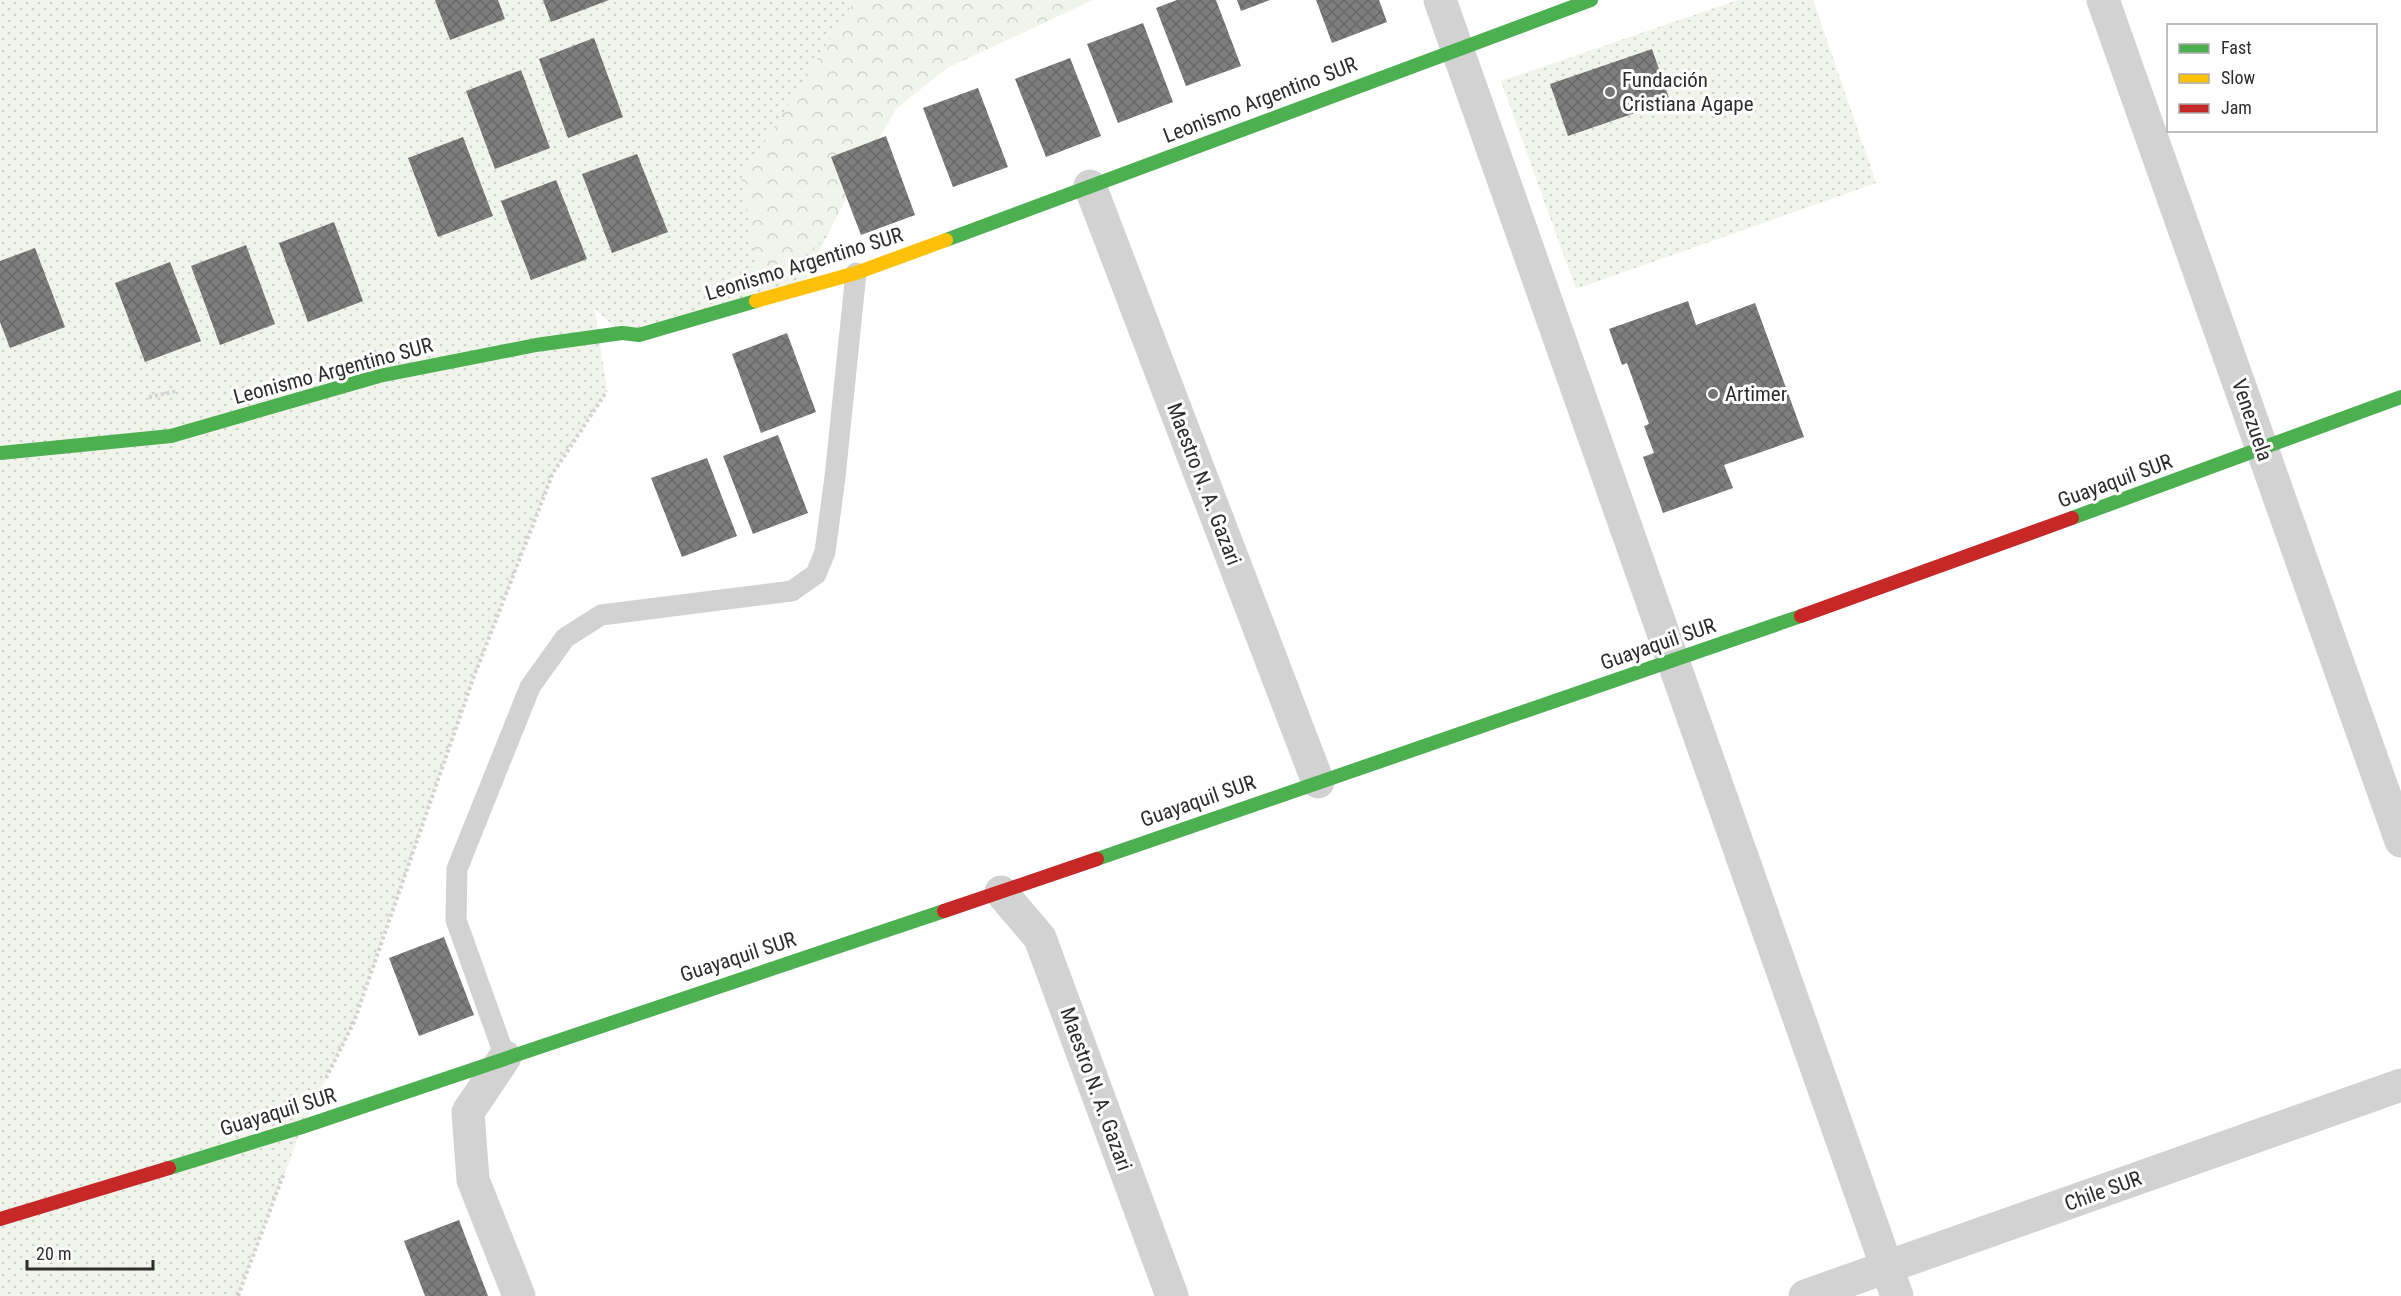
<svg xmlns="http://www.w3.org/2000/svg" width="2401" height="1296" viewBox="0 0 2401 1296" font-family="'Roboto Condensed',sans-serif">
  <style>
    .green { fill: url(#green-dots) }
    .forest { fill: url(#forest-crowns) }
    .building { fill: url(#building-cross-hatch) }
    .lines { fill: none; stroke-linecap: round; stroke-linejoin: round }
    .path { stroke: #d2d2d2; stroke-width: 4; stroke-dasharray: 3 3; stroke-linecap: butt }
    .lane { stroke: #d2d2d2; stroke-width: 21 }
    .street { stroke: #d2d2d2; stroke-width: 33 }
    .fast { stroke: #4caf50; stroke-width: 14 }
    .slow { stroke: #ffc107; stroke-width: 14 }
    .jam { stroke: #c62828; stroke-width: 14 }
    .poi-dot { fill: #767676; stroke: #fff; stroke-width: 2 }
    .labels { text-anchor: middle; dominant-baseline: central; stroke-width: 6; stroke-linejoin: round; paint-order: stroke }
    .poi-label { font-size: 21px; fill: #2d2d2d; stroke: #fff; text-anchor: start }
    .street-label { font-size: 21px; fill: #2d2d2d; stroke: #fff }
  </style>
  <defs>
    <pattern id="green-dots" width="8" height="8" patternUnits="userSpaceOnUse" patternTransform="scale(1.5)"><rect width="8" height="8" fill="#f0f4eb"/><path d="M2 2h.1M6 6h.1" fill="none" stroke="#ced2ca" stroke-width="1.8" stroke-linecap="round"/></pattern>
    <pattern id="forest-crowns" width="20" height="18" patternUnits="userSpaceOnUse" patternTransform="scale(1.5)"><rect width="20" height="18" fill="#f0f4eb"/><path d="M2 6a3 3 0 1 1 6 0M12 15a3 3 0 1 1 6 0" fill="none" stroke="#ced2ca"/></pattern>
    <pattern id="building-cross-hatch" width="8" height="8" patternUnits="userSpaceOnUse" patternTransform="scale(1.5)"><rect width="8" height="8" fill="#7e7e7e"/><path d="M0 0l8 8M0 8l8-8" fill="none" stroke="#686868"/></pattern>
  </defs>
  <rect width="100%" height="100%" fill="#fff"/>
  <g class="green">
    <path d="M0 0H947L800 289 622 333 595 309 607 391 553 473 473 679 354 1022 302 1127 238 1296H0Z"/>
    <path d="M1738 0H1813L1876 183 1576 289 1501 81Z"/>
  </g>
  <path class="forest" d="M855 0H1093L947 68 896 109 817 247 758 277 741 179Z"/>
  <g class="building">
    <path d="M435 0H498L505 19 450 40Z"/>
    <path d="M543 0H609L551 22Z"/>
    <path d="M1177 0H1216L1241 66 1186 86 1156 8Z"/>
    <path d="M1237 0H1270L1241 11Z"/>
    <path d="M1316 0H1379L1387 22 1332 43Z"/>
    <path d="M1143 23 1173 102 1118 123 1087 44Z"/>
    <path d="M594 38 623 117 568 138 539 59Z"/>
    <path d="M1652 49 1670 101 1568 136 1550 84Z"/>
    <path d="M1070 58 1101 136 1046 157 1015 79Z"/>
    <path d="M521 70 550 148 495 169 466 91Z"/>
    <path d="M978 88 1008 167 953 187 923 108Z"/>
    <path d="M886 136 915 215 861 235 831 157Z"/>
    <path d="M463 137 493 216 438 237 408 158Z"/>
    <path d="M637 154 668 232 612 253 582 174Z"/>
    <path d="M556 180 587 259 531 280 501 201Z"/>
    <path d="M334 222 363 301 308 322 279 243Z"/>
    <path d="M246 245 275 324 220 345 191 266Z"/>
    <path d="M35 248 65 327 10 348 0 322V261Z"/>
    <path d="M170 262 201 341 145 362 115 283Z"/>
    <path d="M1688 301 1696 325 1755 303 1804 437 1724 465 1733 488 1663 513 1643 457 1654 453 1644 426 1649 424 1627 363 1622 365 1609 329Z"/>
    <path d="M787 333 816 412 761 433 732 354Z"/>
    <path d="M778 435 808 513 753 534 723 456Z"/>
    <path d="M707 458 737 536 682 557 651 478Z"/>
    <path d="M444 937 474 1015 419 1036 389 958Z"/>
    <path d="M459 1220 488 1296H425L404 1241Z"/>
  </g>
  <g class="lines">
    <g class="path">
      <path d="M149 397 177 391"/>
      <path d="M326 1078 354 1022 473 679 553 473 607 391"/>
      <path d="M238 1296 284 1173"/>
    </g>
    <path class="lane" d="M505 1057 456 920 457 869 530 687 565 638 601 615 792 591 816 574 825 552 835 477 856 273"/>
    <g class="street">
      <path d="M1440 0 1897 1296"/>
      <path d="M2103 0 2401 841"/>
      <path d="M1090 186 1318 782"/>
      <path d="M1001 892 1040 938 1172 1296"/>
      <path d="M505 1057 468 1112 473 1180 519 1296"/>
      <path d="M1805 1296 2401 1085"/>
    </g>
    <g class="fast">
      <path d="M946 240 1591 0"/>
      <path d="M0 453 171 436 379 376 536 345 622 333 639 335 756 301"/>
      <path d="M2072 518 2401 397"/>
      <path d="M1097 859 1801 616"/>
      <path d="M169 1168 302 1127 944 911"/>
    </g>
    <path class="slow" d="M756 301 856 273 946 240"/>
    <g class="jam">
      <path d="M1801 616 2072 518"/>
      <path d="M944 911 1097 859"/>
      <path d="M0 1219 169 1168"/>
    </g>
  </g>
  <g class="poi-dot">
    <circle cx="1610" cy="92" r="6"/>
    <circle cx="1713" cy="394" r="6"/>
  </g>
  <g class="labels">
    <g class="poi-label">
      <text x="1622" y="80">Fundación<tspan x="1622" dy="24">Cristiana Agape</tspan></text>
      <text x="1725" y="394">Artimer</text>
    </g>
    <g class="street-label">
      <text transform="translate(1260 100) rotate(-21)">Leonismo Argentino SUR</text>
      <text transform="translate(804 264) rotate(-17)">Leonismo Argentino SUR</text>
      <text transform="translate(333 371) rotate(-15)">Leonismo Argentino SUR</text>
      <text transform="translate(2252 420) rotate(71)">Venezuela</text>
      <text transform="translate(2115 481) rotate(-20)">Guayaquil SUR</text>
      <text transform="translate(1204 484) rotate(69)">Maestro N. A. Gazari</text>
      <text transform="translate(1658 644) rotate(-19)">Guayaquil SUR</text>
      <text transform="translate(1198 801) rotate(-19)">Guayaquil SUR</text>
      <text transform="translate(738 957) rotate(-18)">Guayaquil SUR</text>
      <text transform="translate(1096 1089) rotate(70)">Maestro N. A. Gazari</text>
      <text transform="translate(278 1112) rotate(-17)">Guayaquil SUR</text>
      <text transform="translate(2103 1191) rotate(-20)">Chile SUR</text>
    </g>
  </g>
  <rect x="2167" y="24" width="210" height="108" fill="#ffffff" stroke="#ababab" stroke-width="1.5"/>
  <rect x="2179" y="44" width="30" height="9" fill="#4caf50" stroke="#ababab" stroke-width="1.5"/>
  <text x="2221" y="54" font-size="18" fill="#2d2d2d">Fast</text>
  <rect x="2179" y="74" width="30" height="9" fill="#ffc107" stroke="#ababab" stroke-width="1.5"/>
  <text x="2221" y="84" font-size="18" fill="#2d2d2d">Slow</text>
  <rect x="2179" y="104" width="30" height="9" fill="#c62828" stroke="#ababab" stroke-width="1.5"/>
  <text x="2221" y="114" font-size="18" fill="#2d2d2d">Jam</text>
  <path d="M27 1260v9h126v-9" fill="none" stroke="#2d2d2d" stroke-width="3"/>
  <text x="36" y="1260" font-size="18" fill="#2d2d2d" stroke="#ffffff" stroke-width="4.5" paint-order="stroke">20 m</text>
</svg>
